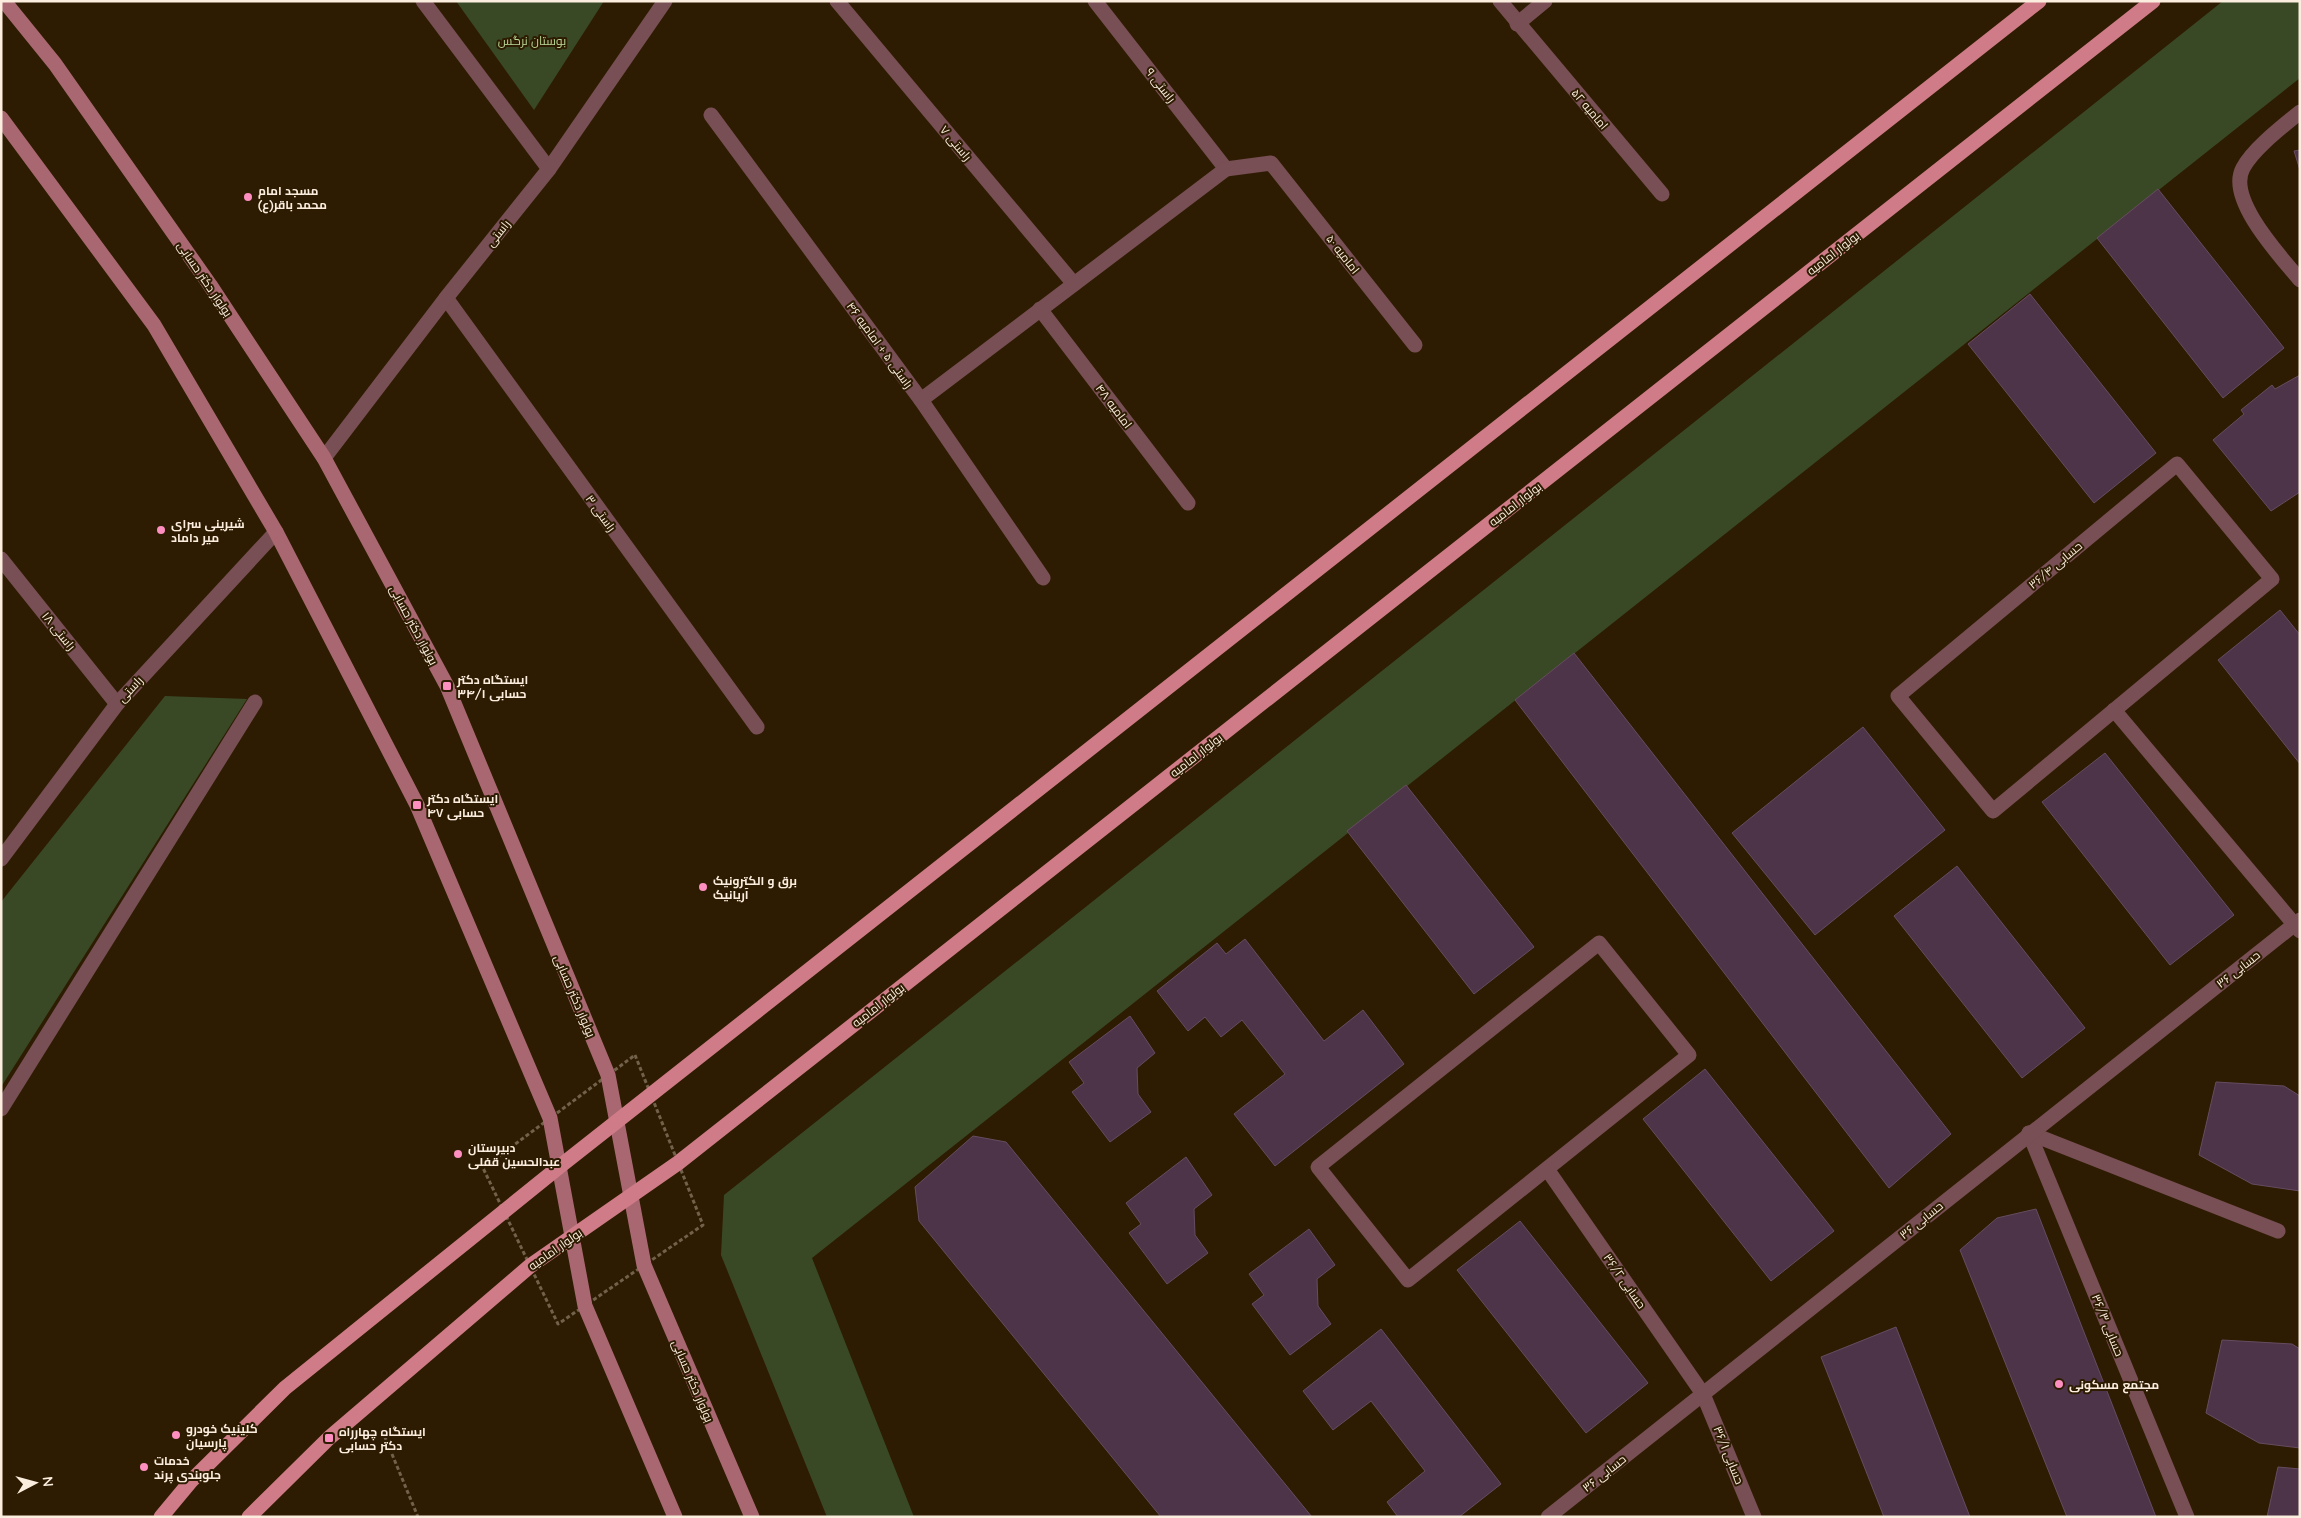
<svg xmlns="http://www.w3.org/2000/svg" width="2301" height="1518" viewBox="0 0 2301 1518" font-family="Quicksand,Cairo,sans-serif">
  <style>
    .green { fill: #394926 }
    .building { fill: #4e3448; stroke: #674c61 }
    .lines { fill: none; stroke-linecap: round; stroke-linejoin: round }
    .path { stroke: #72614b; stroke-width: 3; stroke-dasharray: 4 2.5; stroke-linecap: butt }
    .street { stroke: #784f54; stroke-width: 15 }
    .secondary { stroke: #a96871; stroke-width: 15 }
    .primary { stroke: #d07c88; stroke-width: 15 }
    .poi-dot { fill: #fd8ec0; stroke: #2e1c02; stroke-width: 2 }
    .labels { text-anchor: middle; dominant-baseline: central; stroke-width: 4; stroke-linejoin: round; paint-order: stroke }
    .park-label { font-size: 12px; fill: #b9d896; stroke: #2e1c02 }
    .street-label { font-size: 12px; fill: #fbeedf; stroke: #2e1c02 }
    .poi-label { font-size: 12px; font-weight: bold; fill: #fbeedf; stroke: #2e1c02; text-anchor: start }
  </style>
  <rect width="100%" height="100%" fill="#2e1c02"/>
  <g class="green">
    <path d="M456 1H604L534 110Z"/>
    <path d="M2223 1H2300V78L812 1258 914 1517H827L721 1255 724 1195Z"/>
    <path d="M165 696 247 699 1 1087V902Z"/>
  </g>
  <g class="building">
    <path d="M2300 150V170L2294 151Z"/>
    <path d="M2158 189 2284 348 2223 398 2097 238Z"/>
    <path d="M2030 294 2156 453 2094 503 1968 344Z"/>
    <path d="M2300 375V492L2271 511 2213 440 2244 414 2241 410 2272 385 2275 389Z"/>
    <path d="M2280 610 2300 635V764L2218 660Z"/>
    <path d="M1574 653 1951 1134 1889 1188 1515 700Z"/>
    <path d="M1863 727 1945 830 1815 935 1732 833Z"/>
    <path d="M2105 753 2234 915 2170 965 2042 802Z"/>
    <path d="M1406 785 1534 947 1474 994 1347 831Z"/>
    <path d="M1957 866 2085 1028 2022 1078 1894 916Z"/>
    <path d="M1245 939 1324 1041 1363 1010 1404 1064 1275 1166 1234 1114 1285 1074 1242 1020 1221 1037 1205 1017 1188 1031 1157 991 1217 943 1226 954Z"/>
    <path d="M1130 1016 1155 1053 1137 1068 1138 1094 1151 1112 1110 1142 1072 1092 1084 1083 1069 1062Z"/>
    <path d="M1705 1069 1834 1231 1771 1281 1643 1119Z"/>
    <path d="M2216 1082 2284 1086 2300 1096V1191L2252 1184 2199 1155Z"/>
    <path d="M973 1136 1006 1142 1312 1517H1161L919 1221 915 1187Z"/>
    <path d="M1186 1157 1212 1195 1194 1209 1195 1235 1208 1253 1167 1284 1129 1233 1141 1224 1126 1203Z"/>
    <path d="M2036 1209 2156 1517H2067L1960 1250 1997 1218Z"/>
    <path d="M1520 1221 1648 1383 1586 1433 1457 1270Z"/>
    <path d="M1309 1229 1335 1265 1317 1279 1318 1306 1331 1324 1290 1355 1252 1304 1264 1295 1249 1274Z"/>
    <path d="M1896 1327 1970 1517H1884L1821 1357Z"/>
    <path d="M1381 1329 1501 1484 1459 1517H1398L1387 1502 1425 1471 1371 1401 1333 1430 1303 1391Z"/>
    <path d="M2222 1340 2292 1344 2300 1349V1448L2259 1443 2206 1413Z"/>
    <path d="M2278 1467 2300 1469V1517H2267Z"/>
  </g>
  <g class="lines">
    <g class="path">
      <path d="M635 1055 703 1225 558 1324 483 1168Z"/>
      <path d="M382 1430 418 1517"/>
    </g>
    <g class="street">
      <path d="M423 1 549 169"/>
      <path d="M837 1 1074 284"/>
      <path d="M1095 1 1226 169"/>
      <path d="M1500 1 1662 194"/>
      <path d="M1517 24 1545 1"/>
      <path d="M2300 112C2283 126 2253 149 2243 168 2226 199 2281 257 2300 280"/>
      <path d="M711 115 921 400 1043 578"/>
      <path d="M446 298 757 727"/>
      <path d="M1040 309 1188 503"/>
      <path d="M921 400 1226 169 1271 163 1415 345"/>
      <path d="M324 458 446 298 549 169 665 1"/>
      <path d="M2177 464 2272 579 1993 811 1898 696Z"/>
      <path d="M1 559 117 704"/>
      <path d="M2114 710 2300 931"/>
      <path d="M1 859 117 704 276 532"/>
      <path d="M1599 943 1689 1055 1408 1280 1318 1167Z"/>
      <path d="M1 1109 255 702"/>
      <path d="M2029 1133 2187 1517"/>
      <path d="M2029 1133 2278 1231"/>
      <path d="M1547 1169 1703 1394 1754 1517"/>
      <path d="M1548 1517 2300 920"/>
    </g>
    <g class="secondary">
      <path d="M4 1 55 64 210 285 324 458 447 686 608 1075 644 1265 752 1517"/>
      <path d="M1 118 154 325 276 532 417 805 550 1118 585 1306 675 1517"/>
    </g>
    <g class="primary">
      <path d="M161 1517 191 1481 285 1388 559 1167 2039 1"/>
      <path d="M249 1517 329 1438 530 1266 678 1163 2153 1"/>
    </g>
  </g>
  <g class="poi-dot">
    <circle cx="248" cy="197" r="5"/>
    <circle cx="161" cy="530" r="5"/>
    <rect x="442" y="681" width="10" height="10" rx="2.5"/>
    <rect x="412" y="800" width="10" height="10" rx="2.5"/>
    <circle cx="703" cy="887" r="5"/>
    <circle cx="458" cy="1154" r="5"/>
    <circle cx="2059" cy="1384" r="5"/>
    <circle cx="176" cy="1435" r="5"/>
    <rect x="324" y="1433" width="10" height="10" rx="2.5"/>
    <circle cx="144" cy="1467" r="5"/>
  </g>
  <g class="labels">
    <g class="park-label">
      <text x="532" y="40">بوستان نرگس</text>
    </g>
    <g class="street-label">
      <text transform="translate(1161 85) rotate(52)">راستی ۹</text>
      <text transform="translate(1590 109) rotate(50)">امامیه ۵۲</text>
      <text transform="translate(956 143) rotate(50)">راستی ۷</text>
      <text transform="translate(498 233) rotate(-51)">راستی</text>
      <text transform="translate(1833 253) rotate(-38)">بولوار امامیه</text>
      <text transform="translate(1343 254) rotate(52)">امامیه ۵۰</text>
      <text transform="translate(205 279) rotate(56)">بولوار دکتر حسابی</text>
      <text transform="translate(880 345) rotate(54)">راستی ۵ + امامیه ۴۶</text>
      <text transform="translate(1114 406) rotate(53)">امامیه ۴۸</text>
      <text transform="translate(1515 504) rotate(-38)">بولوار امامیه</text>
      <text transform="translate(601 513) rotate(54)">راستی ۳</text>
      <text transform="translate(2055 565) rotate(-40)">حسابی ۳۶/۴</text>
      <text transform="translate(414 625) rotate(62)">بولوار دکتر حسابی</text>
      <text transform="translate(59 631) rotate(51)">راستی ۱۸</text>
      <text transform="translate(130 689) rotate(-47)">راستی</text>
      <text transform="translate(1196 755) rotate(-38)">بولوار امامیه</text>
      <text transform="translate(2238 969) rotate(-38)">حسابی ۳۶</text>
      <text transform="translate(575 996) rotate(67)">بولوار دکتر حسابی</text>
      <text transform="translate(878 1005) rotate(-38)">بولوار امامیه</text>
      <text transform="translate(1921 1220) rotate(-39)">حسابی ۳۶</text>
      <text transform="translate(555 1249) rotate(-35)">بولوار امامیه</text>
      <text transform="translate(1625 1281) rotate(55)">حسابی ۳۶/۲</text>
      <text transform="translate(2108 1325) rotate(68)">حسابی ۳۶/۳</text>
      <text transform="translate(693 1381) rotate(67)">بولوار دکتر حسابی</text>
      <text transform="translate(1729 1455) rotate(68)">حسابی ۳۶/۱</text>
      <text transform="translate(1604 1473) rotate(-38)">حسابی ۳۶</text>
    </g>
    <g class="poi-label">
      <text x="258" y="190">مسجد امام<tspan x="258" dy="14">محمد باقر(ع)</tspan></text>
      <text x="171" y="523">شیرینی سرای<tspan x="171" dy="14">میر داماد</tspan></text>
      <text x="457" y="679">ایستگاه دکتر<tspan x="457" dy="14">حسابی ۳۴/۱</tspan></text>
      <text x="427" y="798">ایستگاه دکتر<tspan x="427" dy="14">حسابی ۴۷</tspan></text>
      <text x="713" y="880">برق و الکترونیک<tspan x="713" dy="14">آریانیک</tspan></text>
      <text x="468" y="1147">دبیرستان<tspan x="468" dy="14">عبدالحسین قفلی</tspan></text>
      <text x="2069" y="1384">مجتمع مسکونی</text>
      <text x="186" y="1428">کلینیک خودرو<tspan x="186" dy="14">پارسیان</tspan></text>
      <text x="339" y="1431">ایستگاه چهارراه<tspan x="339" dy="14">دکتر حسابی</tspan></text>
      <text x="154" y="1460">خدمات<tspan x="154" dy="14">جلوبندی پرند</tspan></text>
    </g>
  </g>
  <rect width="2301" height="1518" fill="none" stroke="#fbeedf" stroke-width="5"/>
  <g transform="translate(35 1483) rotate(84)" stroke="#2e1c02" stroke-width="4" paint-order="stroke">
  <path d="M0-4L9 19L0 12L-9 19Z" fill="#fbeedf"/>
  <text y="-8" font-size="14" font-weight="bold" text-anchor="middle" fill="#fbeedf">N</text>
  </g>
</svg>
